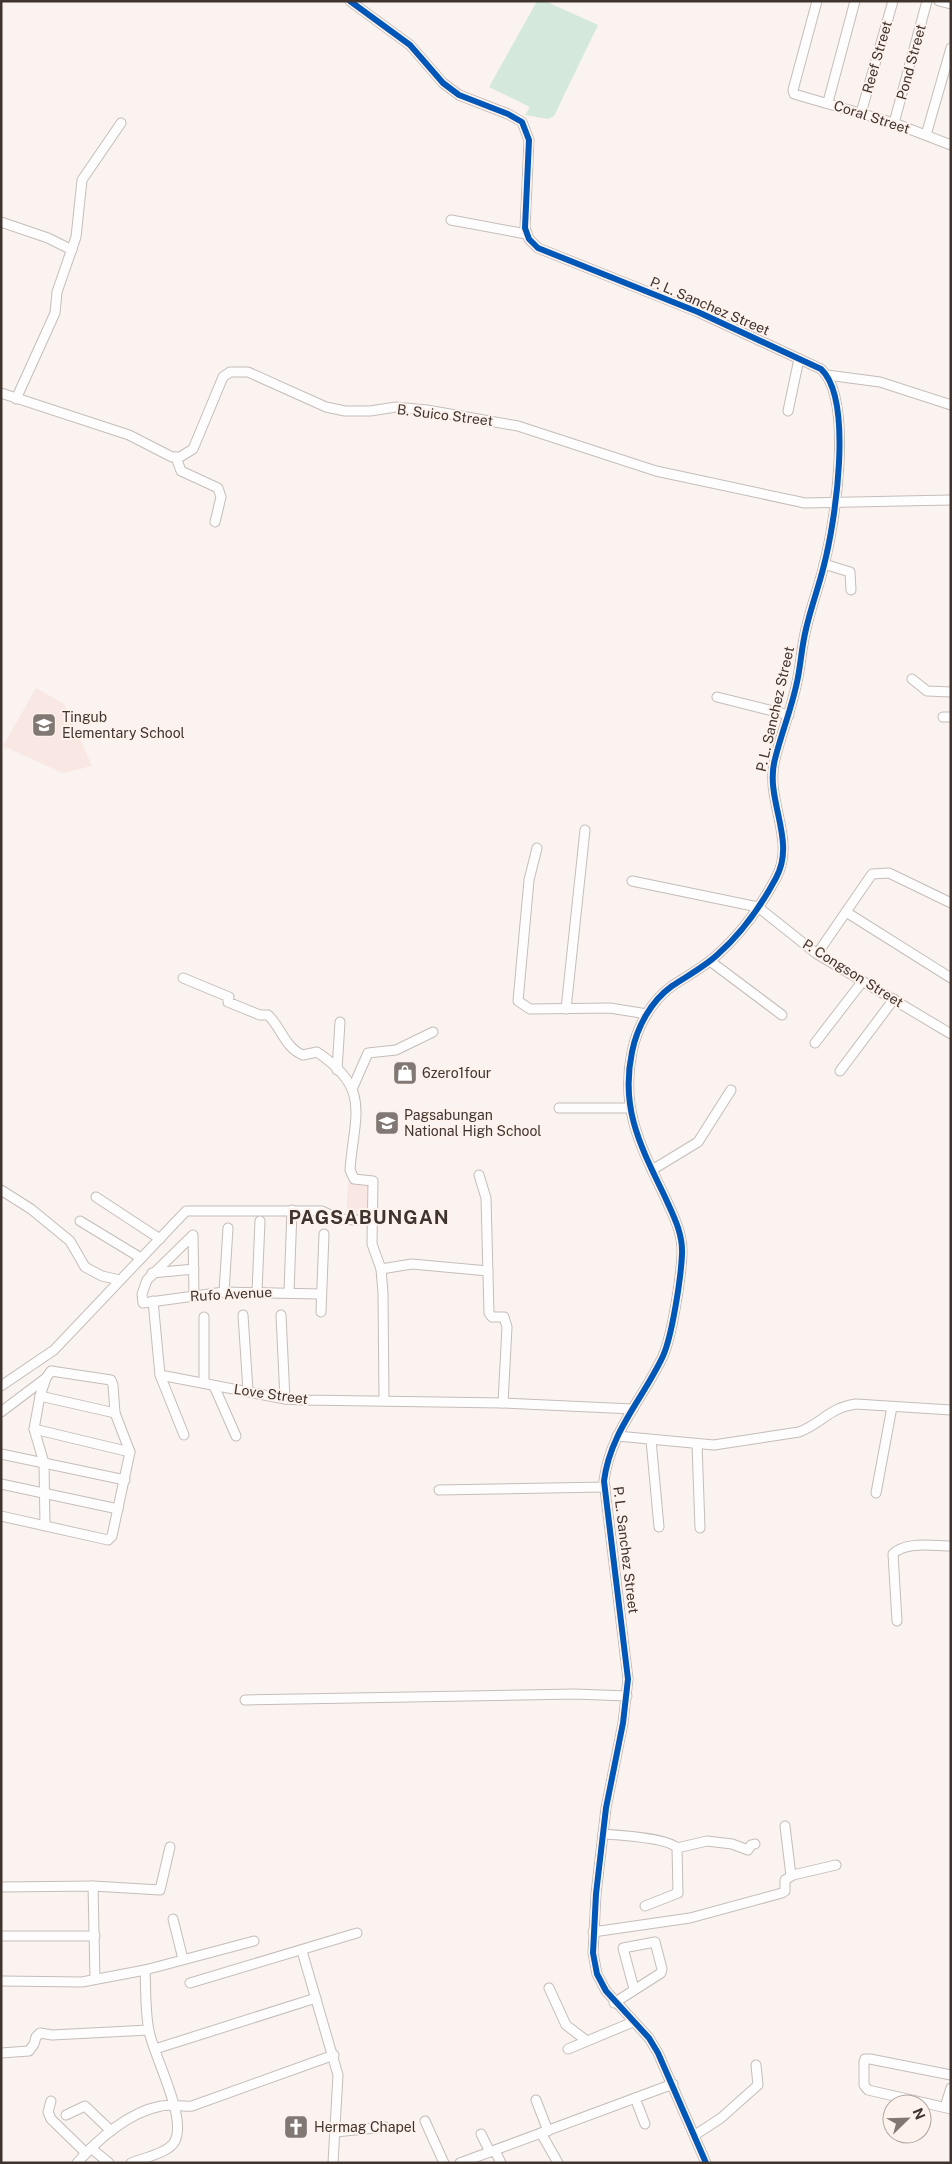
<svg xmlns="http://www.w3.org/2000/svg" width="952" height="2164" viewBox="0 0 952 2164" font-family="'Public Sans',sans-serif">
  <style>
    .education { fill: #f8e7e2 }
    .green { fill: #d4e9dc }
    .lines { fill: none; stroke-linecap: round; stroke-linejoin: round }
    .minor-casing { stroke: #c5bdb9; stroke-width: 11 }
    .minor { stroke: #fefdfd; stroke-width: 9 }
    .cycleway-casing { stroke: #fef2ec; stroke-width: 9 }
    .cycleway { stroke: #0057b8; stroke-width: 6 }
    .labels { text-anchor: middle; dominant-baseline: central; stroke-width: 4; stroke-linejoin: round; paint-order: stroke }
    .street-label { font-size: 14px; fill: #40342f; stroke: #fef2ec }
    .poi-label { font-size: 14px; fill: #40342f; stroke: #fef2ec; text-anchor: start }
    .district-label { font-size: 19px; font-weight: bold; letter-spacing: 1px; fill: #40342f; stroke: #fef2ec }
  </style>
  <rect width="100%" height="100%" fill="#faf3f0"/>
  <g class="education">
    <path d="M36 688 64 704 92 766 63 773 3 746Z"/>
    <path d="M348 1183 368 1185 366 1219H346Z"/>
  </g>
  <path class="green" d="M537 1H545L598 25 554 116 548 119 525 115 530 107 489 87Z"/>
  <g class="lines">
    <defs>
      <g id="minor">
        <path d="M350 1 410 45 443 83 459 95 508 114 522 122 529 140 525 228 529 239 538 248 698 312 821 369C854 400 835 523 824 565 819 586 811 607 806 629 802 645 801 661 798 677 793 705 782 731 775 759 764 799 797 840 776 878 761 906 741 934 717 955 704 967 687 976 672 986 651 1001 637 1027 632 1052 620 1109 641 1147 665 1197 673 1215 683 1233 682 1254 681 1278 672 1336 663 1356 643 1399 610 1432 604 1481L628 1679 623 1723 606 1808 596 1894 593 1953 597 1974 606 1991 649 2038 658 2053 706 2163"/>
        <path d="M817 1 793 90 794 94 894 123 951 145"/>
        <path d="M939 1 951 4"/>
        <path d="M828 102 855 1"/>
        <path d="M861 113 893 1"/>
        <path d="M894 123 927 1"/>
        <path d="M926 135 951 48"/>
        <path d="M451 220 526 234"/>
        <path d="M1 222 48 238 72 250"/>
        <path d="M827 375 880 382 951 405"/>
        <path d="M1 393 129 435 172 457H180L193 449 223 377 230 372H248L326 407 345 411H370L396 407 427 410 518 426 656 471 805 503 951 500"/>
        <path d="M16 399 55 313 57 292 76 237 82 180 121 123"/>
        <path d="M788 411 799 359"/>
        <path d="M176 457 181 471 218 488 221 497 215 522"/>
        <path d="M824 564 850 572 851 590"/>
        <path d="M912 679 927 691 951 692"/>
        <path d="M717 697 789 715"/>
        <path d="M943 717H951"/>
        <path d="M537 848 529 880 518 1001 530 1009 610 1008 647 1014"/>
        <path d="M632 881 758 907 817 954 951 1034"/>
        <path d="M846 912 951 978"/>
        <path d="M817 954 872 874 889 873 951 903"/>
        <path d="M710 961 782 1015"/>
        <path d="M183 978 229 997 228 1002 260 1015H268C281 1027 285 1048 303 1055L317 1052C372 1089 354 1115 350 1170L354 1179 373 1181 372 1244 381 1269 383 1293 384 1400"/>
        <path d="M566 1009 585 830"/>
        <path d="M815 1043 862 982"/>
        <path d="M337 1070 340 1022"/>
        <path d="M840 1071 894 999"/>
        <path d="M353 1087 368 1053 396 1050 433 1032"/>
        <path d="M559 1108H629"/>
        <path d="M652 1170 698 1142 731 1090"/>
        <path d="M479 1175 486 1198 489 1313 492 1317H504L507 1327 503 1403"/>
        <path d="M1 1190 31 1209 70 1241 85 1267 102 1276 120 1280"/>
        <path d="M96 1197 160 1239"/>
        <path d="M80 1221 141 1258"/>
        <path d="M381 1269 412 1264 488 1271"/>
        <path d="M152 1273 194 1269"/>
        <path d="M224 1292 228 1228"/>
        <path d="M257 1292 260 1221"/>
        <path d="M289 1292 292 1210"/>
        <path d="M194 1294 193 1235 147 1280 142 1294 143 1303 224 1292 320 1294"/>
        <path d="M153 1301 160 1375 184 1435"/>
        <path d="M321 1312 324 1234"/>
        <path d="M243 1315 248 1391"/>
        <path d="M281 1315 285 1399"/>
        <path d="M160 1375 285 1399 304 1400 503 1403 633 1409"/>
        <path d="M204 1383V1317"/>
        <path d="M1 1386 54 1350 186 1211H322L339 1219 372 1221"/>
        <path d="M214 1386 236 1436"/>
        <path d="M40 1396 115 1413"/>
        <path d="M1 1412 46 1378"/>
        <path d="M34 1429 130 1452"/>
        <path d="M617 1436 714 1445 799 1432C823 1423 828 1408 856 1404L951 1410"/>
        <path d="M651 1440 659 1527"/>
        <path d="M697 1444 700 1528"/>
        <path d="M1 1454 125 1480"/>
        <path d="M1 1484 118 1509"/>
        <path d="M439 1490 605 1487"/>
        <path d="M876 1493 892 1407"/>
        <path d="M1 1516 108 1540 112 1536 130 1452 115 1413 113 1385 111 1380 51 1371 46 1378 40 1396 34 1429 44 1463 45 1526"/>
        <path d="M897 1621 893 1554C906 1541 933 1546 951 1546"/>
        <path d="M245 1700 575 1694 627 1696"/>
        <path d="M785 1826 791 1876"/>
        <path d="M603 1834C618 1835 669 1838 677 1848L678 1893 645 1906"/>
        <path d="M677 1848 707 1841 732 1844 748 1850 751 1845 755 1844"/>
        <path d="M93 1886 95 1979"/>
        <path d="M1 1887 93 1886 160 1890 170 1847"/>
        <path d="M173 1919 183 1959"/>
        <path d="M593 1932 690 1918 782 1893 785 1891V1880L793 1875 836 1865"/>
        <path d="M1 1936H95"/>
        <path d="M302 1951 338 2075 333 2163"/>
        <path d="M1 1981 82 1982 145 1970 254 1941"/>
        <path d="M190 1983 357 1933"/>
        <path d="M549 1988 566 2025 587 2041"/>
        <path d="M614 2003 661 1973 662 1969 655 1942 623 1948 634 1989"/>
        <path d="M155 2049 316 1998"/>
        <path d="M568 2049 633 2022"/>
        <path d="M1 2053 29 2051 34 2044 36 2037 40 2033 52 2035 149 2030"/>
        <path d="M951 2075 870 2059H865L864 2062V2085L868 2090 951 2109"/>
        <path d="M635 2098 645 2124"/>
        <path d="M536 2100 548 2131"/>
        <path d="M51 2101 48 2112 51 2119 86 2153"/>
        <path d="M945 2107 951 2088"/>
        <path d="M66 2115 85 2106 111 2131"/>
        <path d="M425 2121 444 2163"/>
        <path d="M335 2132 385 2127"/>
        <path d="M541 2133 558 2163"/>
        <path d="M481 2134 490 2152"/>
        <path d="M695 2135 721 2118 758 2085 756 2065"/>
        <path d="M91 2148 109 2163"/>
        <path d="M495 2151 501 2163"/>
        <path d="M77 2163C98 2139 129 2112 161 2106 170 2104 182 2107 192 2106L334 2055"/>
        <path d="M131 2163C143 2158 169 2153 175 2141 187 2117 154 2057 149 2031 145 2011 146 1989 145 1970"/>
        <path d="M460 2163 673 2084"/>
      </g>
    </defs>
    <use href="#minor" class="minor-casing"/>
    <use href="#minor" class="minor"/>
    <defs>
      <path id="cycleway" d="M350 1 410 45 443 83 459 95 508 114 522 122 529 140 525 228 529 239 538 248 698 312 821 369C854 400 835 523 824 565 819 586 811 607 806 629 802 645 801 661 798 677 793 705 782 731 775 759 764 799 797 840 776 878 761 906 741 934 717 955 704 967 687 976 672 986 651 1001 637 1027 632 1052 620 1109 641 1147 665 1197 673 1215 683 1233 682 1254 681 1278 672 1336 663 1356 643 1399 610 1432 604 1481L628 1679 623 1723 606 1808 596 1894 593 1953 597 1974 606 1991 649 2038 658 2053 706 2163"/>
    </defs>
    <use href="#cycleway" class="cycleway-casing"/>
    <use href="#cycleway" class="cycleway"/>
  </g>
  <defs>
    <symbol id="school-square" viewBox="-11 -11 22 22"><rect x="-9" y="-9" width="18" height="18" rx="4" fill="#817773" stroke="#fef2ec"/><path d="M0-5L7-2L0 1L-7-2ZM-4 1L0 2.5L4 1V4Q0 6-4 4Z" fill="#fff"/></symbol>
    <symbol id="shop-square" viewBox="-11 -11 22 22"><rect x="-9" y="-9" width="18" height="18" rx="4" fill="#817773" stroke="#fef2ec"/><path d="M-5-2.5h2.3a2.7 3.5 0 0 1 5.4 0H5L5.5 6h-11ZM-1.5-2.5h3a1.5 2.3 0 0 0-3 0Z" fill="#fff"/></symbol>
    <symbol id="church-square" viewBox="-11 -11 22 22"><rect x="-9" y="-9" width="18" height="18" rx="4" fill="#817773" stroke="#fef2ec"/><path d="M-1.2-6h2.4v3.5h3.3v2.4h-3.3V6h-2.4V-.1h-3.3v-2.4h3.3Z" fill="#fff"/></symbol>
  </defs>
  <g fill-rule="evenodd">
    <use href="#school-square" x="30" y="711" width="28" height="28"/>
    <use href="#shop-square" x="391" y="1059" width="28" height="28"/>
    <use href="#school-square" x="373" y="1109" width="28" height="28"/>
    <use href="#church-square" x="282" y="2113" width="28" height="28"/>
  </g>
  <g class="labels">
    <g class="street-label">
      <text transform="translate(877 57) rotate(-74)">Reef Street</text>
      <text transform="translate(911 62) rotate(-75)">Pond Street</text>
      <text transform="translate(872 117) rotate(18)">Coral Street</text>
      <text transform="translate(710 306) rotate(23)">P. L. Sanchez Street</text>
      <text transform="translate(445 415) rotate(7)">B. Suico Street</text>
      <text transform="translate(775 709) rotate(-77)">P. L. Sanchez Street</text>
      <text transform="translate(853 973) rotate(32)">P. Congson Street</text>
      <text transform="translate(231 1294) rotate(-3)">Rufo Avenue</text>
      <text transform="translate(271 1394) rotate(8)">Love Street</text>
      <text transform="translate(626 1550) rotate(83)">P. L. Sanchez Street</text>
    </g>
    <g class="poi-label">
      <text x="62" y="717">Tingub<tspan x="62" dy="16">Elementary School</tspan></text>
      <text x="422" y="1073">6zero1four</text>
      <text x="404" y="1115">Pagsabungan<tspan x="404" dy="16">National High School</tspan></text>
      <text x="314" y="2127">Hermag Chapel</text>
    </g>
    <g class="district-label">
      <text x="369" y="1217">PAGSABUNGAN</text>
    </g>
  </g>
  <rect width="952" height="2164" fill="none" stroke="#40342f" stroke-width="5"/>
  <g transform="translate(907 2119) rotate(67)"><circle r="24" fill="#fef2ec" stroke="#b2a6a0"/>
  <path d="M0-4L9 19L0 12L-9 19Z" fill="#817773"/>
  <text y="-8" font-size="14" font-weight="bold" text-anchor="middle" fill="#40342f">N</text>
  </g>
</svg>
